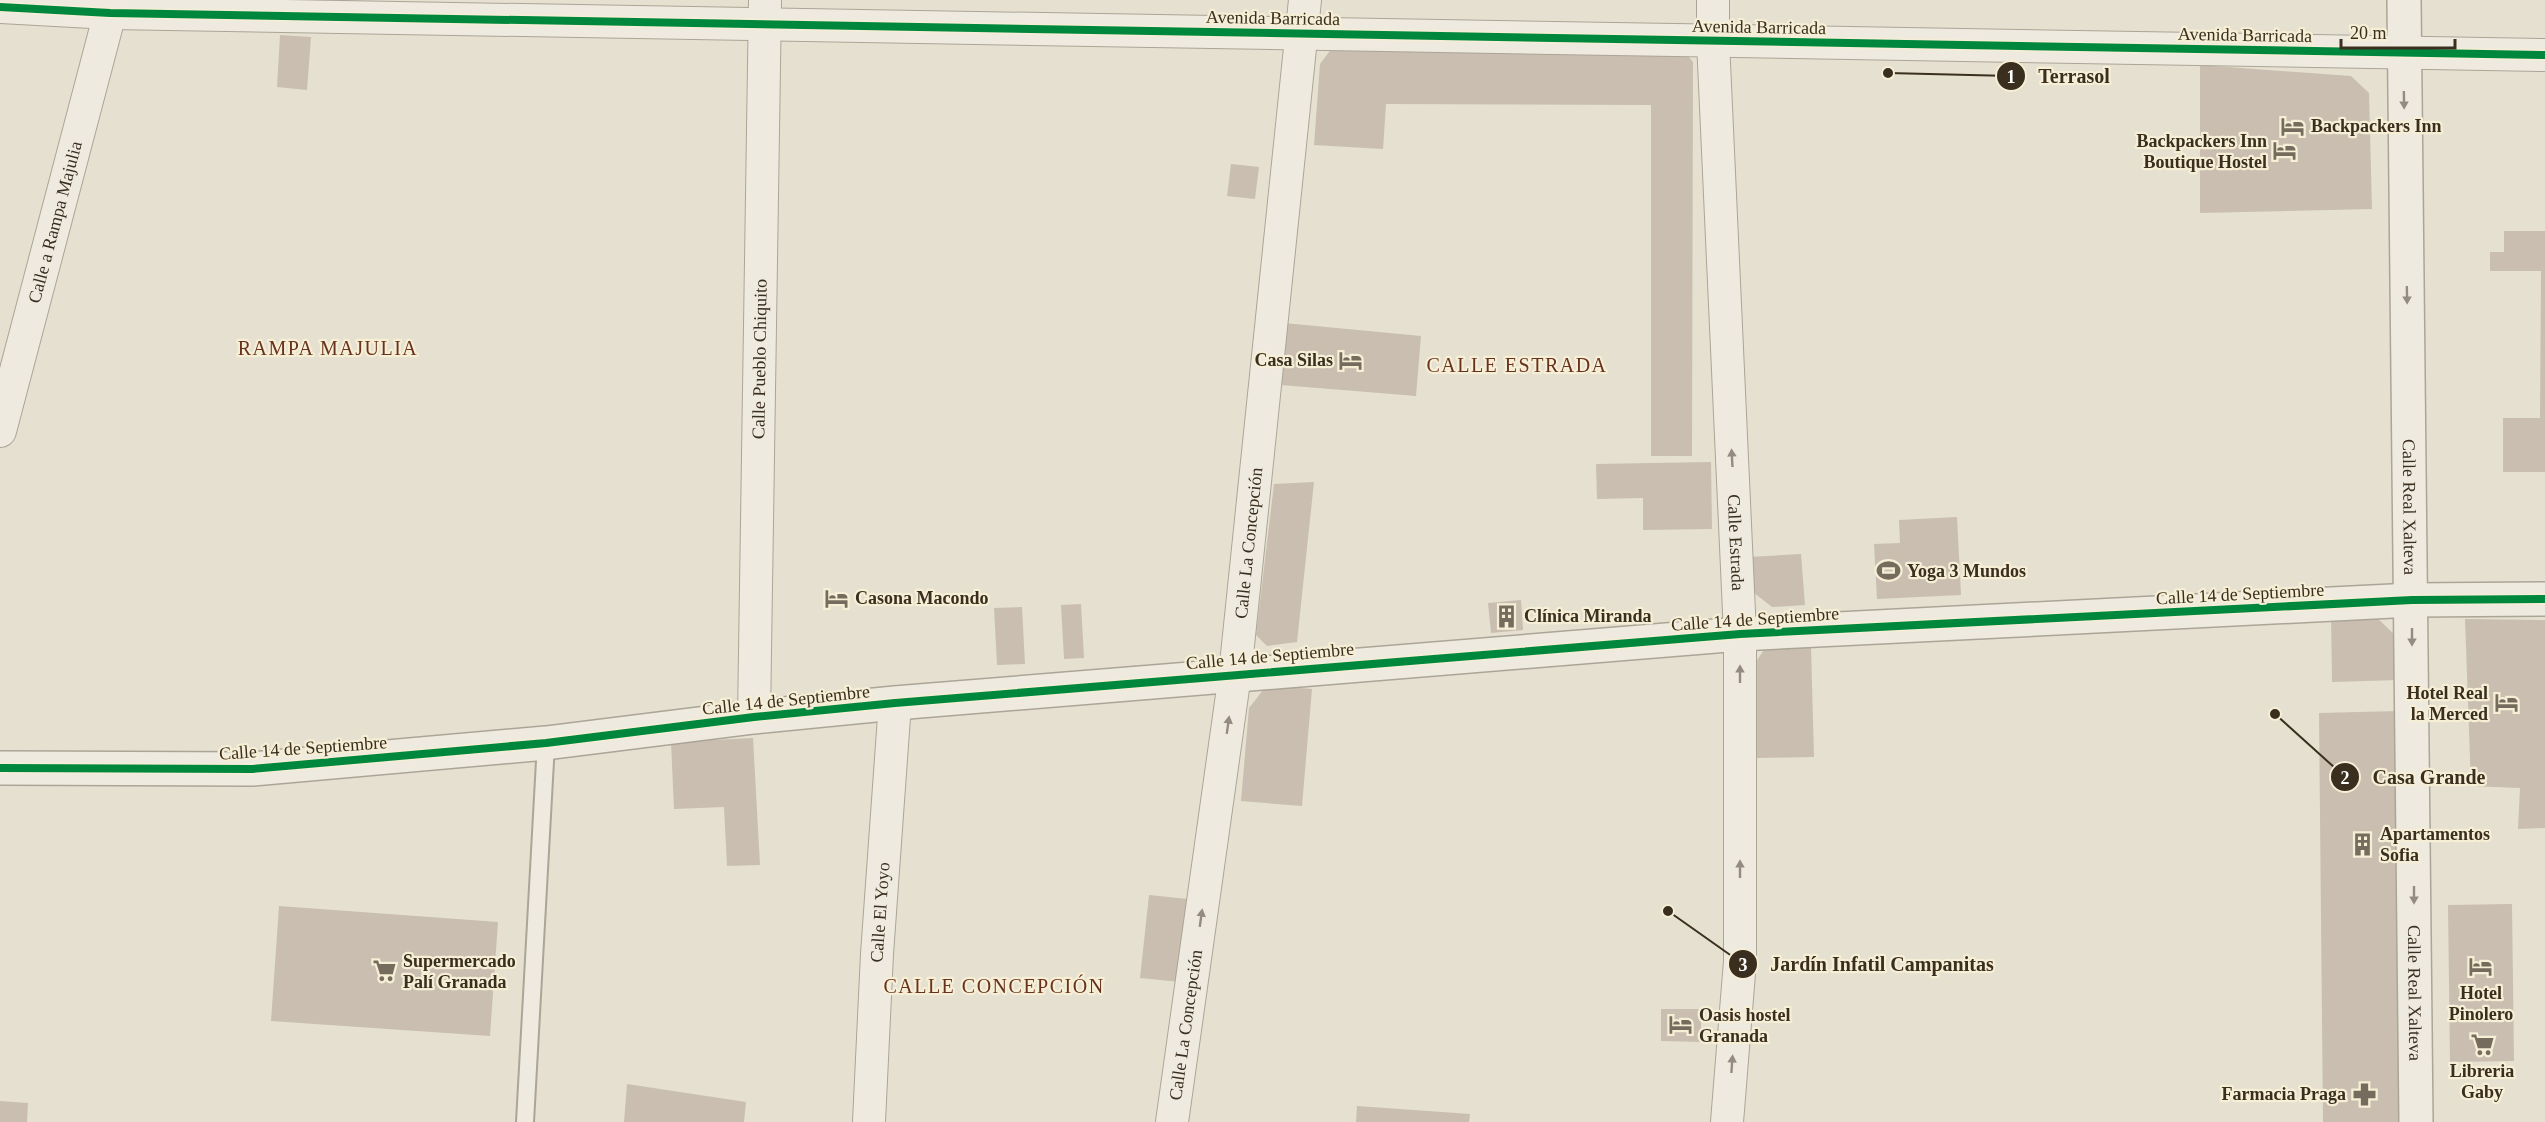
<svg xmlns="http://www.w3.org/2000/svg" width="2545" height="1122" viewBox="0 0 2545 1122" font-family="'Times New Roman',serif">
  <style>
    .building { fill: #c9beb0 }
    .lines { fill: none; stroke-linecap: round; stroke-linejoin: round }
    .service-casing { stroke: #aba597; stroke-width: 20 }
    .minor-casing { stroke: #aba597; stroke-width: 34 }
    .tertiary-casing { stroke: #aba597; stroke-width: 36 }
    .service { stroke: #eeeae0; stroke-width: 16 }
    .minor { stroke: #eeeae0; stroke-width: 32 }
    .tertiary { stroke: #eeeae0; stroke-width: 33 }
    .cycleway-casing { stroke: #f6eed5; stroke-width: 11 }
    .cycleway { stroke: #00873e; stroke-width: 8 }
    .oneway { fill: #948c80 }
    .labels { text-anchor: middle; dominant-baseline: central; stroke-width: 4.5; stroke-linejoin: round; paint-order: stroke }
    .street-label { font-size: 18px; fill: #3a2e1f; stroke: #f6eed5 }
    .poi-label { font-size: 18px; font-weight: bold; fill: #3a2e1f; stroke: #f6eed5; text-anchor: start }
    .neighbourhood-label { font-size: 20px; letter-spacing: 1.5px; fill: #67321e; stroke: #f6eed5 }
    .leader { fill: none; stroke: #3a2e1f; stroke-width: 2 }
    .callout-dot { fill: #3a2e1f; stroke: #f6eed5; stroke-width: 2 }
    .mark-label { font-size: 18px; text-anchor: middle; font-weight: bold; fill: #fff }
    .callout-label { font-size: 20px; text-anchor: middle; font-weight: bold; fill: #3a2e1f; stroke: #f6eed5; stroke-width: 4.5; stroke-linejoin: round; paint-order: stroke }
  </style>
  <rect width="100%" height="100%" fill="#e5e0cf"/>
  <g class="building">
    <path d="M280 35 311 37 307 90 277 87Z"/>
    <path d="M1335 44 1684 51 1693 62 1692 456H1651V105L1386 104 1383 149 1314 145 1320 64Z"/>
    <path d="M2200 65 2351 76 2369 93 2372 209 2200 213Z"/>
    <path d="M1231 164 1259 167 1255 199 1227 196Z"/>
    <path d="M2504 231H2545V472H2503V418H2540L2541 271H2490V252H2504Z"/>
    <path d="M1284 323 1421 336 1416 396 1281 385Z"/>
    <path d="M1711 462 1712 529 1643 530V498L1597 499 1596 464Z"/>
    <path d="M1314 482 1297 642 1267 646 1256 635 1274 484Z"/>
    <path d="M1957 517 1961 595 1877 599 1874 544 1900 543 1899 520Z"/>
    <path d="M1801 554 1805 605 1772 607 1753 592 1750 557Z"/>
    <path d="M1521 600 1523 630 1491 633 1488 603Z"/>
    <path d="M1081 604 1084 658 1064 659 1061 605Z"/>
    <path d="M1022 607 1025 664 997 665 994 608Z"/>
    <path d="M2331 615H2374L2397 637 2398 680 2332 682Z"/>
    <path d="M2465 619 2545 620V828L2518 829 2520 788 2471 786Z"/>
    <path d="M1811 646 1814 757 1757 758 1755 663 1766 647Z"/>
    <path d="M1267 685 1312 689 1302 806 1241 801 1249 708Z"/>
    <path d="M2400 711 2406 1122H2323L2319 713Z"/>
    <path d="M753 738 760 865 727 866 724 807 674 809 671 742Z"/>
    <path d="M1149 895 1188 899 1180 982 1140 978Z"/>
    <path d="M2512 904 2514 1061 2450 1062 2448 905Z"/>
    <path d="M279 906 498 922 490 1036 271 1021Z"/>
    <path d="M1661 1009H1701V1042L1661 1041Z"/>
    <path d="M627 1084 746 1102 744 1122H624Z"/>
    <path d="M0 1101 28 1103 27 1122H0Z"/>
    <path d="M1357 1106 1470 1114 1469 1122H1356Z"/>
  </g>
  <g class="lines">
    <defs>
      <path id="service" d="M525 1122 546 743"/>
      <g id="minor">
        <path id="s1" d="M1713 0V41L1740 634V961L1727 1122"/>
        <path d="M0 7 110 13 2545 55"/>
        <path id="s2" d="M0 431 110 13"/>
        <path id="s3" d="M754 717 765 0"/>
        <path id="s4" d="M869 1122 877 954 895 703"/>
        <path id="s5" d="M1172 1122 1235 674 1305 0"/>
      </g>
      <g id="tertiary">
        <path id="s6" d="M2404 0 2416 1122"/>
        <path d="M0 768 252 769 546 743 754 717 895 703 1740 634 2412 600 2545 599"/>
      </g>
    </defs>
    <use href="#service" class="service-casing"/>
    <use href="#minor" class="minor-casing"/>
    <use href="#tertiary" class="tertiary-casing"/>
    <use href="#service" class="service"/>
    <use href="#minor" class="minor"/>
    <use href="#tertiary" class="tertiary"/>
    <defs>
      <g id="cycleway">
        <path d="M0 7 110 13 2545 55"/>
        <path d="M0 768 252 769 546 743 754 717 895 703 1740 634 2412 600 2545 599"/>
      </g>
    </defs>
    <use href="#cycleway" class="cycleway-casing"/>
    <use href="#cycleway" class="cycleway"/>
  </g>
  <defs><path id="oneway-solid" d="M-6-.8H1V-3.2L6.5 0L1 3.2V.8H-6Z" transform="scale(1.5)"/></defs>
  <g class="oneway">
    <use href="#oneway-solid" transform="translate(2404 100) rotate(89)"/>
    <use href="#oneway-solid" transform="translate(2407 295) rotate(89)"/>
    <use href="#oneway-solid" transform="translate(1732 458) rotate(-93)"/>
    <use href="#oneway-solid" transform="translate(2412 637) rotate(90)"/>
    <use href="#oneway-solid" transform="translate(1740 674) rotate(-90)"/>
    <use href="#oneway-solid" transform="translate(1228 725) rotate(-82)"/>
    <use href="#oneway-solid" transform="translate(1740 869) rotate(-90)"/>
    <use href="#oneway-solid" transform="translate(2414 895) rotate(90)"/>
    <use href="#oneway-solid" transform="translate(1201 918) rotate(-82)"/>
    <use href="#oneway-solid" transform="translate(1732 1064) rotate(-86)"/>
  </g>
  <defs>
    <symbol id="hotel-bare" viewBox="-9 -9 18 18"><path d="M-6-4.5h1.5V1H6V5H4.5V3h-9V5H-6ZM-4 0a1.8 1.8 0 1 1 3.6 0ZM.5 0V-2.5h3Q6-2.5 6 0Z" fill="#766c5d" stroke="#f6eed5" stroke-width="2.5" paint-order="stroke"/></symbol>
    <symbol id="stadium-bare" viewBox="-9 -9 18 18"><path d="M0-5a6.5 5 0 1 0 0 10a6.5 5 0 1 0 0-10ZM-3.5-1.8h7v3.6h-7Z" fill="#766c5d" stroke="#f6eed5" stroke-width="2.5" paint-order="stroke"/></symbol>
    <symbol id="building-bare" viewBox="-9 -9 18 18"><path d="M-4-6H4V6H1V3H-1V6H-4ZM-2.5-4.3h1.7v1.8h-1.7ZM.8-4.3h1.7v1.8H.8ZM-2.5-1h1.7V.8h-1.7ZM.8-1h1.7V.8H.8Z" fill="#766c5d" stroke="#f6eed5" stroke-width="2.5" paint-order="stroke"/></symbol>
    <symbol id="supermarket-bare" viewBox="-9 -9 18 18"><path d="M-6-5.5h2.5l.6 2H6L4.5 2H-2.5L-4.4-4H-6ZM-1.5 3.2a1.3 1.3 0 1 0 .1 0ZM3 3.2a1.3 1.3 0 1 0 .1 0Z" fill="#766c5d" stroke="#f6eed5" stroke-width="2.5" paint-order="stroke"/></symbol>
    <symbol id="pharmacy-bare" viewBox="-9 -9 18 18"><path d="M-2-6h4v4h4v4h-4v4h-4v-4h-4v-4h4Z" fill="#766c5d" stroke="#f6eed5" stroke-width="2.5" paint-order="stroke"/></symbol>
  </defs>
  <g fill-rule="evenodd">
    <use href="#hotel-bare" x="2276" y="110" width="33" height="33"/>
    <use href="#hotel-bare" x="2268" y="134" width="33" height="33"/>
    <use href="#hotel-bare" x="1334" y="344" width="33" height="33"/>
    <use href="#stadium-bare" x="1872" y="554" width="33" height="33"/>
    <use href="#hotel-bare" x="820" y="582" width="33" height="33"/>
    <use href="#building-bare" x="1490" y="600" width="33" height="33"/>
    <use href="#hotel-bare" x="2490" y="686" width="33" height="33"/>
    <use href="#building-bare" x="2346" y="828" width="33" height="33"/>
    <use href="#hotel-bare" x="2464" y="950" width="33" height="33"/>
    <use href="#supermarket-bare" x="368" y="954" width="33" height="33"/>
    <use href="#hotel-bare" x="1664" y="1008" width="33" height="33"/>
    <use href="#supermarket-bare" x="2466" y="1028" width="33" height="33"/>
    <use href="#pharmacy-bare" x="2348" y="1078" width="33" height="33"/>
  </g>
  <g class="labels">
    <g class="street-label">
      <text transform="translate(1273 18) rotate(1)">Avenida Barricada</text>
      <text transform="translate(1759 27) rotate(1)">Avenida Barricada</text>
      <text transform="translate(2245 35) rotate(1)">Avenida Barricada</text>
      <text stroke="none"><textPath href="#s2" startOffset="216">Calle a Rampa Majulia</textPath></text>
      <text stroke="none"><textPath href="#s3" startOffset="358">Calle Pueblo Chiquito</textPath></text>
      <text stroke="none"><textPath href="#s6" startOffset="507">Calle Real Xalteva</textPath></text>
      <text stroke="none"><textPath href="#s1" startOffset="543">Calle Estrada</textPath></text>
      <text stroke="none"><textPath href="#s5" startOffset="584">Calle La Concepción</textPath></text>
      <text transform="translate(2240 594) rotate(-3)">Calle 14 de Septiembre</text>
      <text transform="translate(1755 619) rotate(-4)">Calle 14 de Septiembre</text>
      <text transform="translate(1270 656) rotate(-5)">Calle 14 de Septiembre</text>
      <text transform="translate(786 700) rotate(-6)">Calle 14 de Septiembre</text>
      <text transform="translate(303 748) rotate(-4)">Calle 14 de Septiembre</text>
      <text stroke="none"><textPath href="#s4" startOffset="210">Calle El Yoyo</textPath></text>
      <text stroke="none"><textPath href="#s6" startOffset="993">Calle Real Xalteva</textPath></text>
      <text stroke="none"><textPath href="#s5" startOffset="98">Calle La Concepción</textPath></text>
    </g>
    <g class="poi-label">
      <text x="2311" y="126">Backpackers Inn</text>
      <text x="2267" y="141" text-anchor="end">Backpackers Inn<tspan x="2267" dy="21">Boutique Hostel</tspan></text>
      <text x="1333" y="360" text-anchor="end">Casa Silas</text>
      <text x="1907" y="571">Yoga 3 Mundos</text>
      <text x="855" y="598">Casona Macondo</text>
      <text x="1524" y="616">Clínica Miranda</text>
      <text x="2488" y="693" text-anchor="end">Hotel Real<tspan x="2488" dy="21">la Merced</tspan></text>
      <text x="2380" y="834">Apartamentos<tspan x="2380" dy="21">Sofia</tspan></text>
      <text x="403" y="961">Supermercado<tspan x="403" dy="21">Palí Granada</tspan></text>
      <text x="2481" y="993" text-anchor="middle">Hotel<tspan x="2481" dy="21">Pinolero</tspan></text>
      <text x="1699" y="1015">Oasis hostel<tspan x="1699" dy="21">Granada</tspan></text>
      <text x="2482" y="1071" text-anchor="middle">Libreria<tspan x="2482" dy="21">Gaby</tspan></text>
      <text x="2346" y="1094" text-anchor="end">Farmacia Praga</text>
    </g>
    <g class="neighbourhood-label">
      <text x="328" y="348">RAMPA MAJULIA</text>
      <text x="1517" y="365">CALLE ESTRADA</text>
      <text x="994" y="986">CALLE CONCEPCIÓN</text>
    </g>
  </g>
  <path class="leader" d="M1888 73L2011 76M2275 714L2345 777M1668 911L1743 964"/>
  <g class="callout-dot">
    <circle cx="1888" cy="73" r="6"/>
    <circle cx="2275" cy="714" r="6"/>
    <circle cx="1668" cy="911" r="6"/>
    <circle cx="2011" cy="76" r="15"/>
    <circle cx="2345" cy="777" r="15"/>
    <circle cx="1743" cy="964" r="15"/>
  </g>
  <g class="mark-label">
    <text x="2011" y="83">1</text>
    <text x="2345" y="784">2</text>
    <text x="1743" y="971">3</text>
  </g>
  <g class="callout-label">
    <text x="2074" y="83">Terrasol</text>
    <text x="2429" y="784">Casa Grande</text>
    <text x="1882" y="971">Jardín Infatil Campanitas</text>
  </g>
  <path d="M2341 39v9h114v-9" fill="none" stroke="#3a2e1f" stroke-width="3"/>
  <text x="2350" y="39" font-size="18" fill="#3a2e1f" stroke="#f6eed5" stroke-width="4.5" paint-order="stroke">20 m</text>
</svg>
